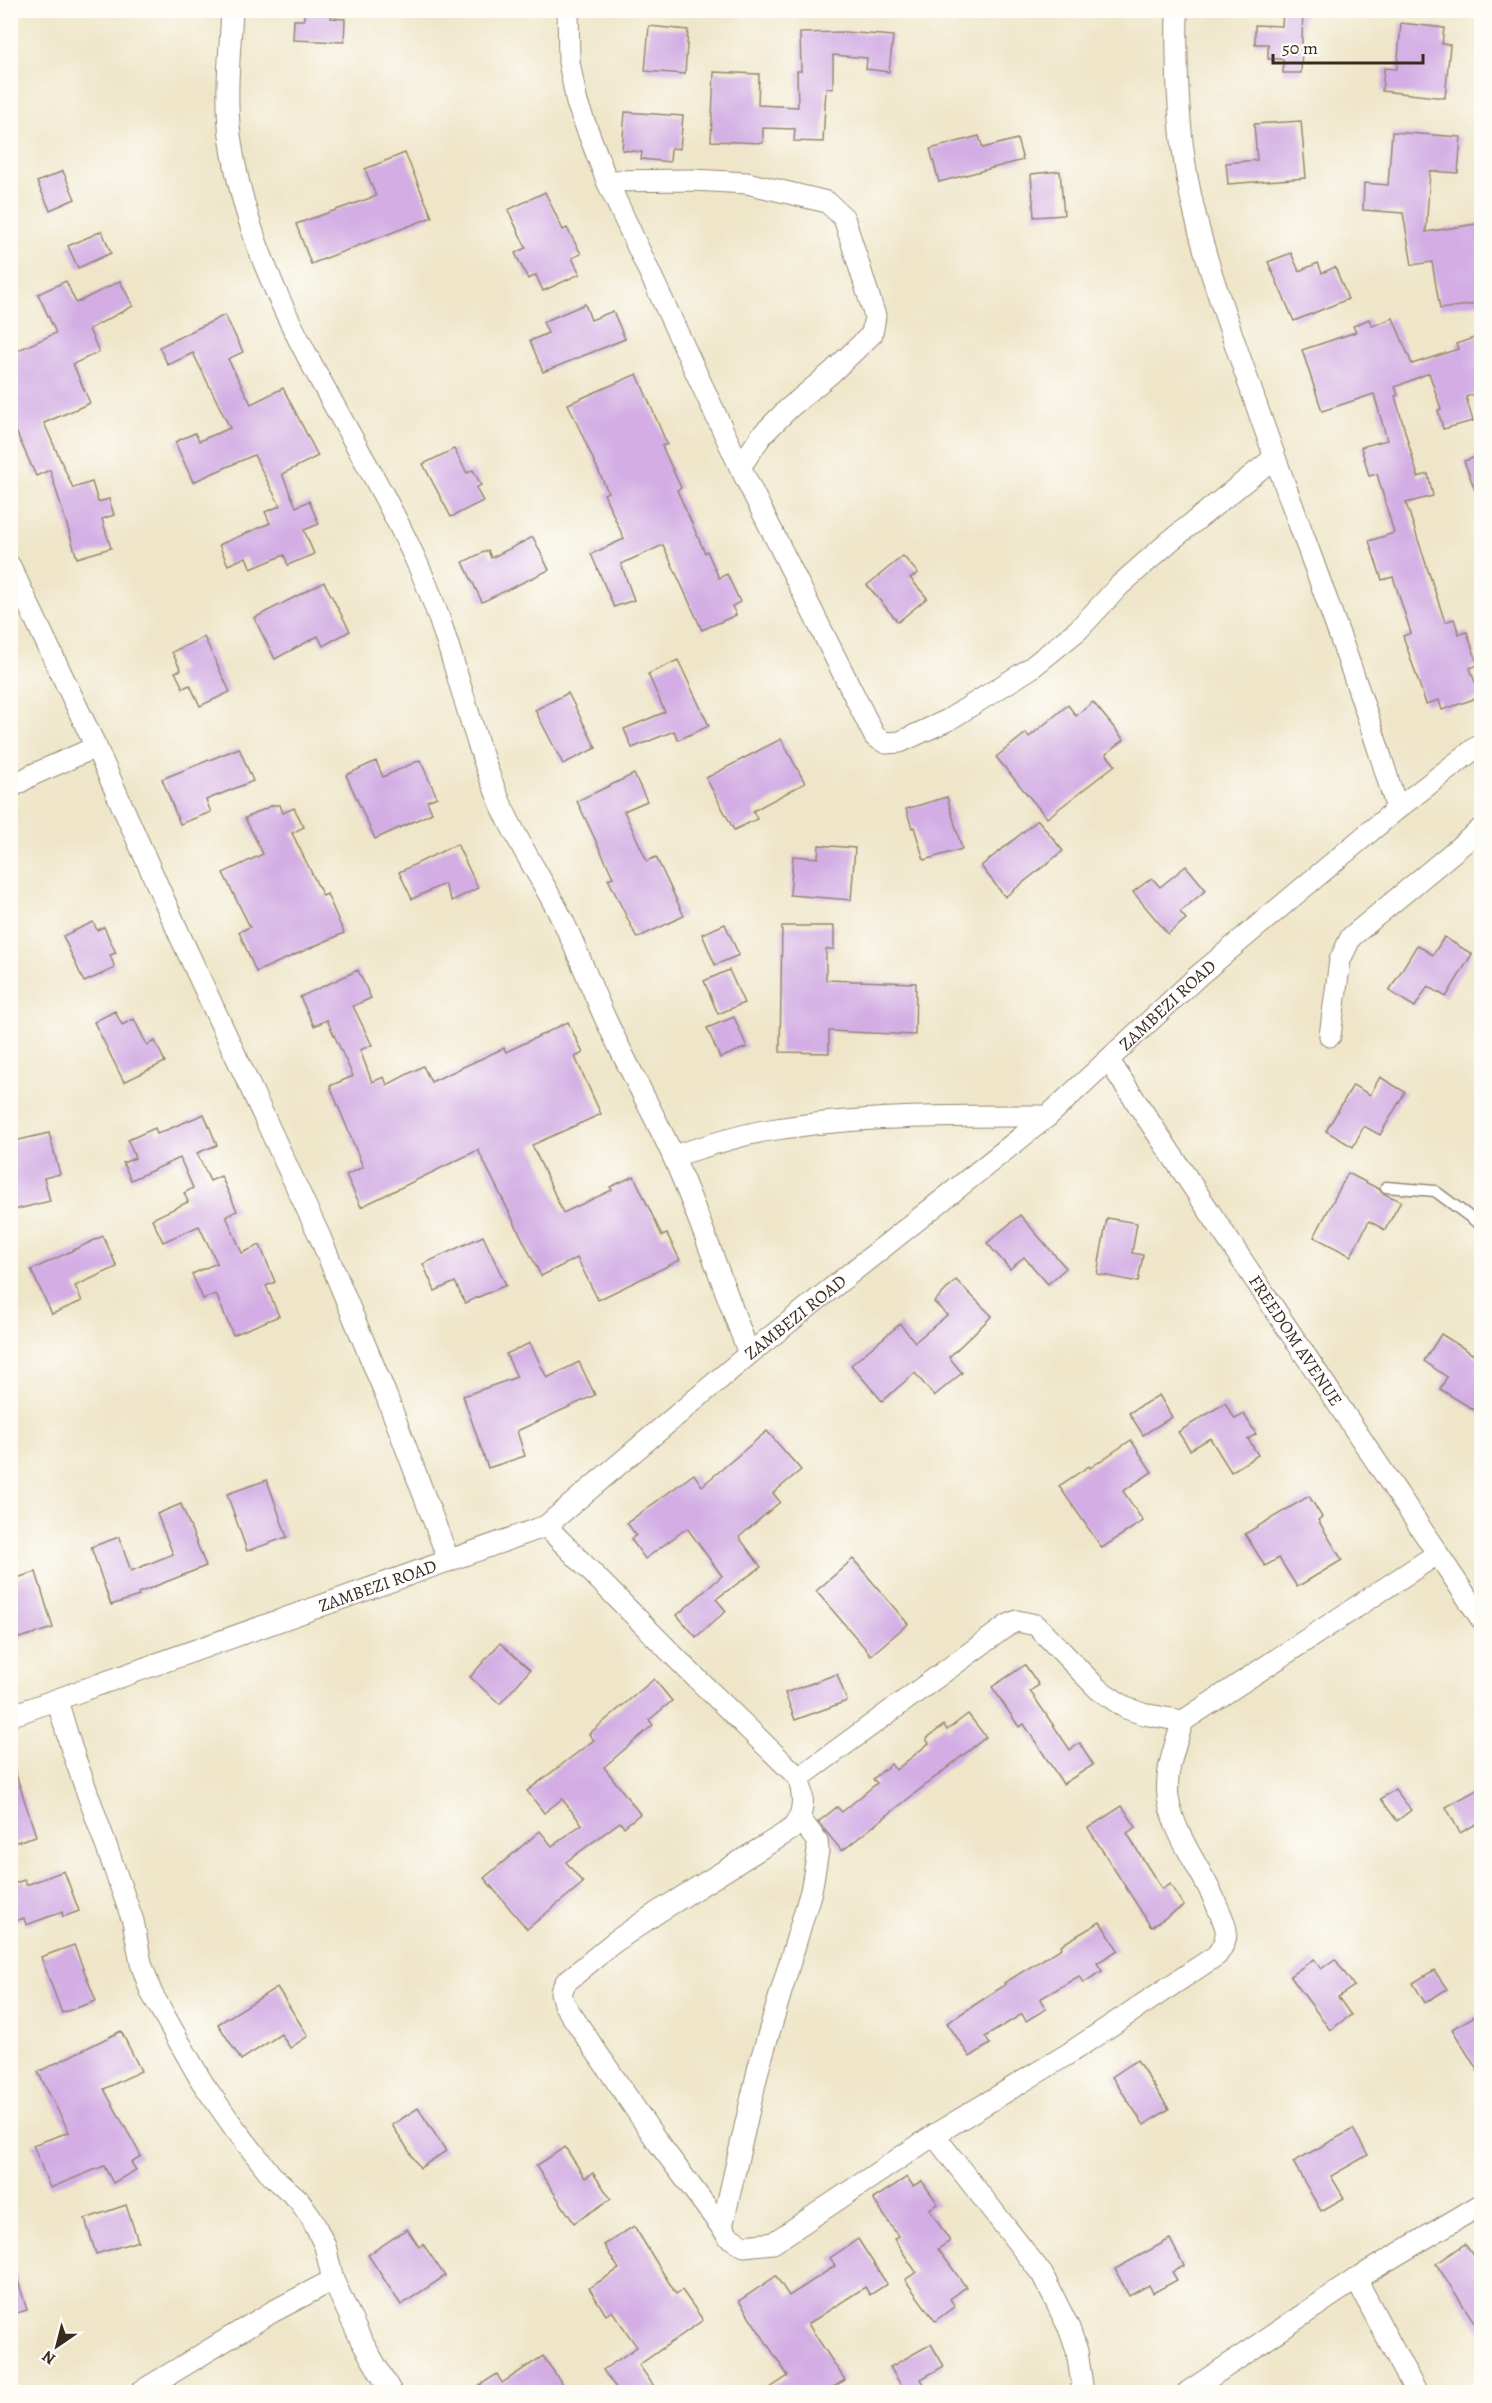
<svg xmlns="http://www.w3.org/2000/svg" width="1492" height="2403" viewBox="0 0 1492 2403" font-family="Alegreya,serif">
  <style>
    .building { fill: #d3ade4 }
    .lines { fill: none; stroke-linecap: round; stroke-linejoin: round }
    .service-casing { stroke: #958874; stroke-width: 13 }
    .minor-casing { stroke: #958874; stroke-width: 23 }
    .service { stroke: #fff; stroke-width: 10 }
    .minor { stroke: #fff; stroke-width: 21 }
    .labels { text-anchor: middle; dominant-baseline: central; stroke-width: 5; stroke-linejoin: round; paint-order: stroke }
    .street-label { font-size: 18px; fill: #3b2a1e; stroke: #fdfcf7 }
  </style>
  <rect width="100%" height="100%" fill="#fdfcf7"/>
  <filter id="ink" filterUnits="userSpaceOnUse"><feTurbulence type="fractalNoise" baseFrequency=".0167" numOctaves="2"/><feDisplacementMap in="SourceGraphic" scale="12" xChannelSelector="R" yChannelSelector="G"/><feConvolveMatrix kernelMatrix="1 2 1 2 8 2 1 2 1" color-interpolation-filters="sRGB"/></filter>
  <filter id="wash" filterUnits="userSpaceOnUse"><feTurbulence type="fractalNoise" baseFrequency=".008" numOctaves="4" result="noise"/><feDisplacementMap in="SourceGraphic" scale="24" xChannelSelector="R" yChannelSelector="G"/><feGaussianBlur stdDeviation="1.35" result="paint"/><feColorMatrix in="noise" values="0 0 0 0 0 0 0 0 0 0 0 0 0 0 0 0 0 1.4 0 .05"/><feComposite in="paint" operator="in"/></filter>
  <g filter="url(#wash)">
    <rect width="100%" height="100%" fill="#efe6c9"/>
    <g id="blocks">
      <g class="building">
        <path d="M304 10H332L331 18 345 19 344 42 293 40 294 20H304Z"/>
        <path d="M1283 10H1303L1301 73H1283V59H1268V44H1255V25L1282 26Z"/>
        <path d="M1401 23 1444 28 1442 44 1450 45 1445 98 1382 91 1384 68 1397 69Z"/>
        <path d="M649 26 688 30 685 74 645 71Z"/>
        <path d="M844 32 893 36 889 72 866 69 867 58 833 55V89L826 88 823 142 794 141 795 129 763 128V143L711 141 714 72 759 74 758 105 798 107 797 71H801L800 33Z"/>
        <path d="M625 112 683 116 680 149 671 148 670 162 641 159 642 152 622 150Z"/>
        <path d="M1301 121 1306 178 1228 184 1226 163 1257 160 1254 124Z"/>
        <path d="M1392 132 1461 137 1458 173 1430 171 1426 232 1482 223V303L1440 309 1432 262 1412 265 1403 213 1363 210 1364 183 1388 185Z"/>
        <path d="M979 136 983 148 1017 139 1023 160 939 182 930 149Z"/>
        <path d="M405 153 432 217 311 264 296 224 376 196 365 169Z"/>
        <path d="M63 171 75 199 50 210 37 182Z"/>
        <path d="M1060 171 1064 215 1034 217 1031 174Z"/>
        <path d="M545 192 563 230 567 228 581 254 572 258 580 274 543 291 536 275 528 279 515 253 526 248 508 210Z"/>
        <path d="M102 231 111 253 78 268 68 246Z"/>
        <path d="M1291 253 1299 271 1318 263 1322 273 1335 267 1348 299 1294 321 1268 262Z"/>
        <path d="M66 281 76 303 120 281 133 306 89 329 99 352 73 364 90 403 44 423 73 488 92 482 98 502 109 499 114 515 102 519 111 548 77 558 50 470 36 476 10 418V354L56 333 38 294Z"/>
        <path d="M585 304 591 320 613 311 625 339 543 372 530 341 548 333 543 322Z"/>
        <path d="M225 315 243 352 228 359 251 404 283 388 318 456 282 474 296 507 309 501 319 524 304 530 314 554 288 565 284 555 251 569 246 557 228 565 219 545 270 523 265 512 280 506 254 455 193 482 175 442 195 433 199 441 230 428 193 353 168 365 159 347Z"/>
        <path d="M1393 318 1412 364 1458 349 1456 344 1482 335V391L1466 397 1473 421 1443 429 1438 410 1441 409 1429 373 1395 387 1398 395 1395 396 1418 477 1428 474 1433 496 1406 503 1445 622 1454 619 1459 634 1467 632 1478 665 1470 668 1480 697 1442 710 1439 700 1426 704 1403 636 1411 633 1393 577 1382 580 1369 541 1394 533 1377 474 1369 476 1361 447 1387 440 1374 394 1322 411 1302 350 1356 332 1353 326 1369 319 1372 326Z"/>
        <path d="M637 374 667 444 662 446 681 488 677 490 705 553 707 551 719 578 727 574 740 602 732 606 736 615 702 630 663 545 621 564 634 600 614 607 591 554 624 539 604 494 608 492 568 404Z"/>
        <path d="M454 449 467 473 473 470 481 485 476 488 483 501 451 517 423 464Z"/>
        <path d="M1482 455V503H1480L1464 461Z"/>
        <path d="M533 537 549 570 482 602 463 562 488 550 491 558Z"/>
        <path d="M903 556 918 573 910 578 927 598 898 622 867 585Z"/>
        <path d="M324 582 350 631 323 646 318 636 275 659 254 618Z"/>
        <path d="M204 637 230 692 200 706 190 685 183 688 175 672 181 670 172 652Z"/>
        <path d="M678 660 709 726 678 740 674 731 632 748 624 729 665 712 648 674Z"/>
        <path d="M568 693 596 748 563 764 535 710Z"/>
        <path d="M1093 702 1124 740 1106 754 1115 765 1047 818 996 757 1026 733 1029 737 1068 705 1076 716Z"/>
        <path d="M781 739 805 783 753 811 757 819 734 830 706 778Z"/>
        <path d="M239 748 253 781 206 800 211 812 180 824 162 779Z"/>
        <path d="M420 760 437 797 427 801 432 813 375 839 346 775 376 761 383 777Z"/>
        <path d="M634 774 647 801 624 811 647 861 656 857 684 916 637 938 608 879 613 877 577 801Z"/>
        <path d="M947 797 962 849 924 860 914 827 912 828 906 809Z"/>
        <path d="M273 805H280L283 813 294 808 304 827 292 833 323 896 327 894 344 933 256 972 239 932 250 927 223 873 263 854 245 818Z"/>
        <path d="M1038 820 1063 851 1005 897 981 866Z"/>
        <path d="M457 844 478 888 452 901 444 884 412 899 399 872Z"/>
        <path d="M819 845 855 848 851 900 790 895 793 856 818 858Z"/>
        <path d="M1186 866 1206 890 1180 912 1186 919 1168 934 1133 892 1152 878 1160 887Z"/>
        <path d="M93 922 97 930 104 927 116 953 110 955 115 968 84 982 63 936Z"/>
        <path d="M725 924 739 955 715 965 702 934Z"/>
        <path d="M782 926H834V949H826V980L916 983 915 1035 829 1031V1053L780 1052Z"/>
        <path d="M1444 937 1472 954 1446 997 1428 986 1415 1007 1389 991 1417 945 1433 955Z"/>
        <path d="M358 970 371 998 353 1006 372 1045 360 1050 372 1082 384 1077 387 1085 423 1066 431 1082 504 1048 506 1052 568 1022 583 1053 575 1057 601 1114 532 1145 547 1177 563 1213 612 1190 610 1187 634 1176 662 1236 667 1234 680 1260 598 1300 577 1258 541 1276 478 1150 361 1207 346 1175 363 1167 330 1086 353 1076 327 1020 314 1026 300 997Z"/>
        <path d="M729 970 744 1003 718 1014 704 981Z"/>
        <path d="M115 1011 122 1025 134 1019 147 1045 155 1041 165 1062 124 1082 94 1022Z"/>
        <path d="M734 1017 747 1047 720 1058 707 1028Z"/>
        <path d="M1380 1077 1405 1092 1380 1135 1364 1126 1353 1147 1326 1131 1353 1085 1370 1095Z"/>
        <path d="M204 1114 217 1145 197 1153 210 1181 221 1176 237 1211 226 1216 242 1253 260 1245 275 1282 266 1286 279 1316 233 1335 216 1294 203 1299 192 1274 217 1263 199 1226 163 1242 152 1219 188 1202 184 1193 193 1188 180 1158 131 1180 123 1163 135 1158 128 1140 155 1128 157 1134Z"/>
        <path d="M49 1133 60 1174 44 1178 50 1201 10 1211V1142Z"/>
        <path d="M1348 1173 1379 1189 1382 1193 1401 1201 1385 1230 1369 1221 1351 1256 1314 1237Z"/>
        <path d="M1020 1215 1066 1268 1048 1284 1024 1257 1010 1269 987 1243Z"/>
        <path d="M1107 1218 1137 1223 1132 1253 1143 1255 1138 1282 1097 1274Z"/>
        <path d="M103 1236 117 1267 75 1286 82 1301 52 1314 31 1270Z"/>
        <path d="M483 1236 506 1285 465 1303 455 1282 435 1291 423 1264Z"/>
        <path d="M956 1280 992 1316 949 1357 962 1373 934 1396 915 1373 882 1401 851 1365 900 1324 915 1342 947 1315 934 1302Z"/>
        <path d="M1441 1334 1482 1360V1415L1440 1389 1447 1377 1424 1361Z"/>
        <path d="M530 1343 547 1378 579 1362 595 1395 517 1431 525 1456 488 1468 463 1396 517 1377 506 1354Z"/>
        <path d="M1159 1395 1172 1417 1143 1435 1129 1413Z"/>
        <path d="M1225 1403 1235 1419 1244 1414 1256 1434 1248 1439 1258 1455 1231 1472 1210 1438 1190 1450 1178 1432Z"/>
        <path d="M767 1431 801 1470 773 1493 780 1502 739 1537 761 1567 716 1599 726 1611 696 1637 677 1615 722 1576 687 1528 645 1559 631 1539 636 1535 627 1523 694 1474 702 1486Z"/>
        <path d="M1131 1440 1152 1472 1123 1491 1143 1521 1102 1548 1059 1486 1089 1466 1090 1468Z"/>
        <path d="M267 1480 287 1537 247 1551 227 1494Z"/>
        <path d="M1309 1496 1322 1517 1318 1520 1342 1560 1297 1587 1279 1558 1265 1566 1245 1534Z"/>
        <path d="M181 1504 206 1566 138 1593 139 1596 111 1605 91 1547 119 1537 131 1571 173 1554 157 1514Z"/>
        <path d="M853 1559 908 1624 871 1655 816 1591Z"/>
        <path d="M36 1572 53 1628 19 1638 15 1627 10 1628V1580Z"/>
        <path d="M500 1643 530 1670 500 1704 470 1677Z"/>
        <path d="M1025 1665 1039 1685 1030 1691 1070 1750 1080 1743 1093 1765 1063 1784 1024 1724 1019 1727 992 1687Z"/>
        <path d="M837 1674 847 1701 795 1720 785 1693Z"/>
        <path d="M654 1679 672 1701 649 1720 653 1725 604 1767 640 1814 624 1827 620 1822 566 1862 583 1883 527 1929 484 1878 540 1831 552 1846 582 1824 562 1799 544 1813 527 1791 594 1740 589 1734Z"/>
        <path d="M968 1714 986 1737 842 1851 818 1822 837 1807 842 1812 877 1783 873 1779 891 1764 896 1770 929 1743 926 1739 944 1725 947 1730Z"/>
        <path d="M10 1768H14L36 1836 13 1843 10 1835Z"/>
        <path d="M1482 1787V1821L1460 1833 1446 1807Z"/>
        <path d="M1395 1789 1411 1810 1397 1821 1381 1799Z"/>
        <path d="M1122 1806 1136 1827 1127 1833 1139 1853 1162 1889 1170 1884 1184 1906 1151 1927 1088 1828Z"/>
        <path d="M64 1871 79 1911 63 1917 62 1912 26 1925 24 1918 10 1923V1885L24 1880 26 1885Z"/>
        <path d="M1100 1922 1118 1950 1097 1963 1102 1971 1083 1983 1079 1976 1040 1999 1046 2009 1026 2021 1022 2014 985 2037 990 2044 970 2057 947 2023 1005 1985 1004 1983 1062 1948 1061 1945Z"/>
        <path d="M74 1945 96 2001 62 2013 41 1957Z"/>
        <path d="M1314 1959 1321 1969 1335 1959 1354 1986 1338 1997 1351 2015 1330 2030 1290 1976Z"/>
        <path d="M1434 1970 1447 1989 1425 2003 1413 1983Z"/>
        <path d="M277 1987 308 2036 290 2048 281 2034 241 2060 218 2024Z"/>
        <path d="M1482 2012V2078L1452 2029Z"/>
        <path d="M121 2031 141 2071 104 2089 141 2156 131 2162 136 2170 113 2183 104 2166 50 2188 33 2145 69 2132 38 2072Z"/>
        <path d="M1137 2060 1169 2109 1144 2125 1112 2077Z"/>
        <path d="M418 2108 446 2151 420 2168 392 2125Z"/>
        <path d="M1353 2129 1368 2155 1331 2176 1344 2198 1321 2211 1293 2162Z"/>
        <path d="M565 2147 585 2178 593 2173 611 2199 574 2223 536 2166Z"/>
        <path d="M907 2177 913 2186 922 2181 938 2204 929 2209 950 2241 938 2249 966 2287 950 2299 955 2306 935 2321 905 2280 916 2272 894 2239 898 2236 873 2199Z"/>
        <path d="M126 2205 138 2241 96 2254 85 2219Z"/>
        <path d="M634 2226 676 2294 682 2290 703 2320 639 2365 658 2392H619L603 2370 637 2347 612 2311 606 2315 589 2288 619 2269 604 2245Z"/>
        <path d="M407 2229 419 2247 423 2244 445 2276 401 2305 368 2255Z"/>
        <path d="M858 2239 887 2284 870 2295 865 2287 808 2324 845 2380 825 2392H764L788 2376 739 2301 776 2276 789 2296 835 2266 830 2258Z"/>
        <path d="M1170 2239 1184 2266 1172 2272 1177 2280 1153 2293 1149 2285 1129 2296 1115 2269Z"/>
        <path d="M1465 2244 1482 2269V2334L1436 2264Z"/>
        <path d="M10 2268H14L27 2310 10 2315Z"/>
        <path d="M931 2344 944 2366 921 2379 928 2392H905L890 2367Z"/>
        <path d="M543 2356 568 2392H469L497 2374 502 2383Z"/>
      </g>
    </g>
  </g>
  <g filter="url(#ink)">
    <use href="#blocks" fill-opacity="0" stroke="#958874" stroke-width="1.5"/>
    <g class="lines">
      <defs>
        <path id="service" d="M1386 1187 1435 1191 1482 1226"/>
        <g id="minor">
          <path d="M232 10C230 51 225 94 230 135 251 299 358 427 422 574 454 648 468 728 500 802 518 845 545 883 565 925 579 955 591 987 605 1018 627 1065 652 1110 673 1156 701 1220 724 1288 749 1354"/>
          <path d="M568 10 569 62 577 103 607 181 740 467 875 737 886 743 900 742 948 720 1031 668 1078 630 1120 585 1170 541 1274 458"/>
          <path d="M1177 10C1176 64 1178 124 1187 177 1200 248 1225 314 1248 381 1297 524 1354 664 1397 809"/>
          <path d="M607 181 693 180 747 183 827 202 844 218 875 316 872 334 831 373 788 409 762 435 740 467"/>
          <path d="M10 566 96 747 181 938 320 1237 386 1395 449 1561"/>
          <path d="M10 788 32 775 96 747"/>
          <path d="M1330 1036 1340 960 1351 937 1482 828"/>
          <path id="s1" d="M1109 1061 1482 1620"/>
          <path d="M673 1156C705 1147 737 1135 770 1130 861 1115 956 1116 1048 1116"/>
          <path d="M546 1526 689 1671 799 1778C804 1798 805 1813 792 1829L658 1912 613 1943 566 1982 561 1992 564 2004 657 2141 729 2237 744 2246 773 2243 934 2135 1068 2054 1217 1955C1222 1947 1227 1940 1226 1930 1225 1923 1221 1915 1218 1908 1204 1872 1177 1841 1169 1803 1163 1776 1175 1746 1183 1721"/>
          <path d="M57 1700 72 1750 133 1921 141 1963 151 1992 202 2082 233 2126 272 2176 298 2199 311 2217 325 2246 333 2280 361 2340 391 2392"/>
          <path id="s2" d="M10 1716 546 1526 749 1354 1048 1116 1198 976 1397 809 1482 743"/>
          <path d="M799 1778 1008 1625 1017 1621 1036 1625 1098 1689 1126 1708 1143 1714 1183 1721 1437 1554"/>
          <path d="M934 2135 1042 2274 1069 2328 1077 2351 1083 2392"/>
          <path d="M722 2227 759 2066 811 1891 818 1851 817 1841 800 1819"/>
          <path d="M1356 2279 1416 2392"/>
          <path d="M140 2392 272 2312 333 2280"/>
          <path d="M1188 2392 1356 2279 1482 2204"/>
        </g>
      </defs>
      <use href="#service" class="service-casing"/>
      <use href="#minor" class="minor-casing"/>
      <use href="#service" class="service"/>
      <use href="#minor" class="minor"/>
    </g>
  </g>
  <g class="labels">
    <g class="street-label">
      <text stroke="none"><textPath href="#s2" startOffset="1380">ZAMBEZI ROAD</textPath></text>
      <text stroke="none"><textPath href="#s2" startOffset="894">ZAMBEZI ROAD</textPath></text>
      <text stroke="none"><textPath href="#s1" startOffset="336">FREEDOM AVENUE</textPath></text>
      <text stroke="none"><textPath href="#s2" startOffset="390">ZAMBEZI ROAD</textPath></text>
    </g>
  </g>
  <rect width="1492" height="2403" fill="none" stroke="#fdfcf7" stroke-width="36"/>
  <g transform="translate(57 2346) rotate(215)" stroke="#fdfcf7" stroke-width="4.5" paint-order="stroke">
  <path d="M0-4.5L10 22L0 15L-10 22Z" fill="#3b2a1e"/>
  <text y="-9" font-size="16" font-weight="bold" text-anchor="middle" fill="#3b2a1e">N</text>
  </g>
  <path d="M1273 54v9h150v-9" fill="none" stroke="#3b2a1e" stroke-width="3"/>
  <text x="1282" y="54" font-size="18" fill="#3b2a1e" stroke="#fdfcf7" stroke-width="4.5" paint-order="stroke">50 m</text>
</svg>
